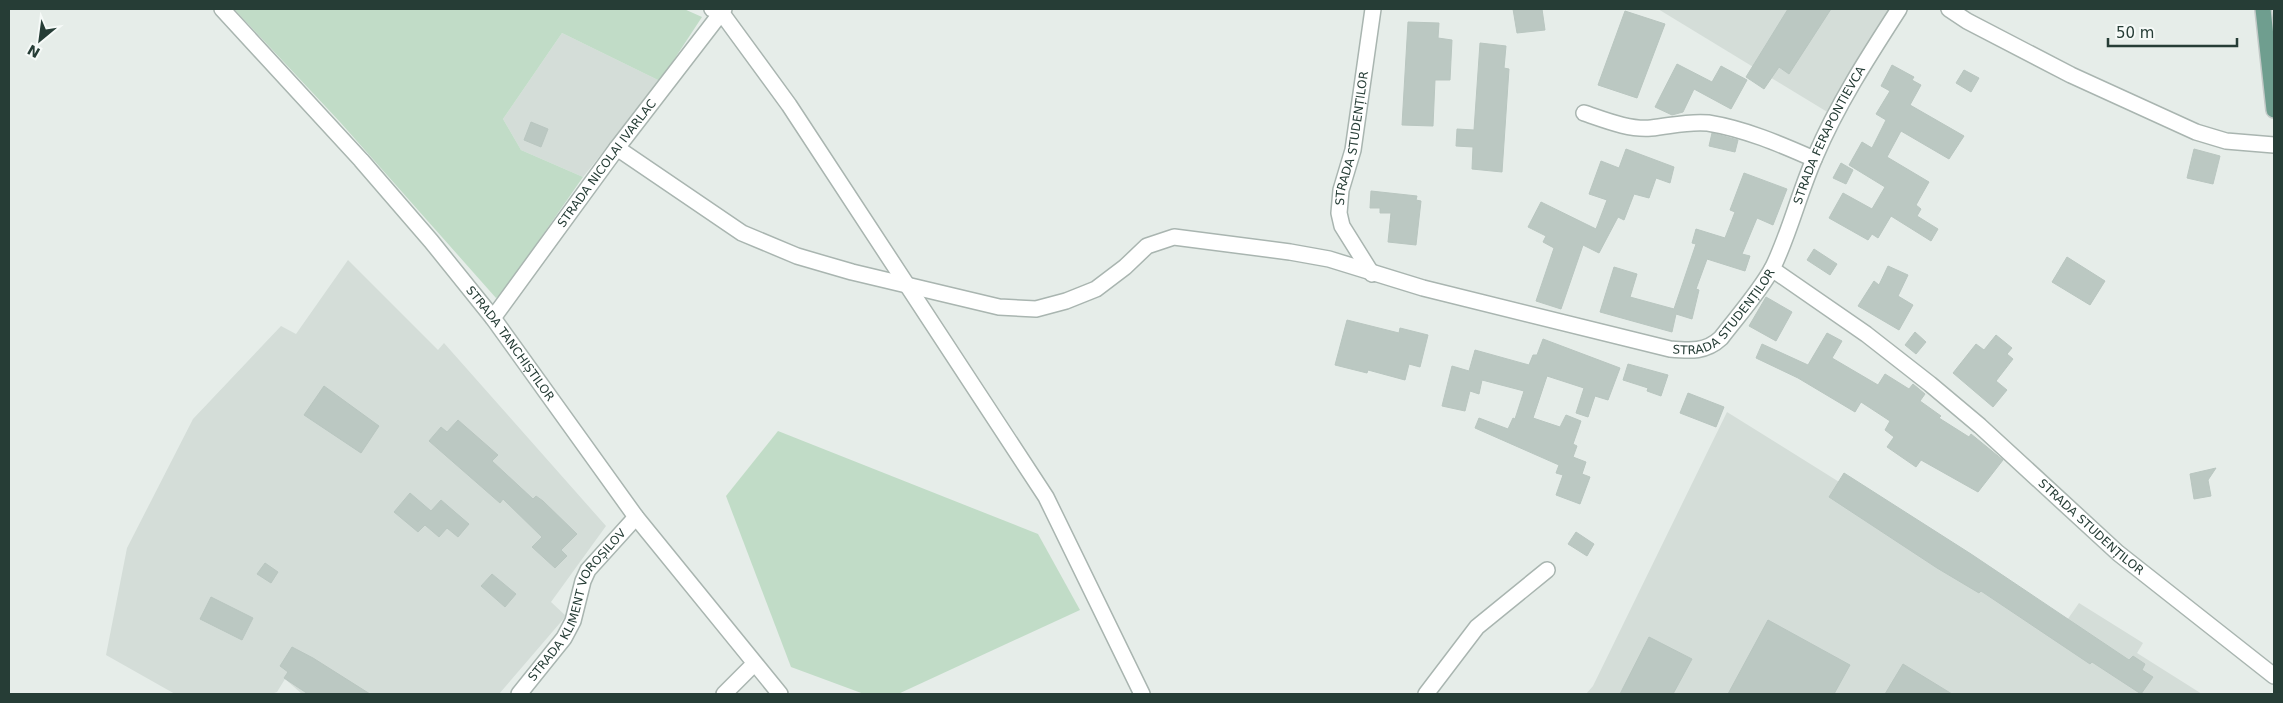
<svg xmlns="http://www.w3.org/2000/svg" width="2283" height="703" viewBox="0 0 2283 703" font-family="'DejaVu Sans',sans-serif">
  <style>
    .built { fill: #d4ddd8 }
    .green { fill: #c1dcc7 }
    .building { fill: #bbc8c2; stroke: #b9c6c0 }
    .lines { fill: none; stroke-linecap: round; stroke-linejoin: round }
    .minor-casing { stroke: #a9b5b0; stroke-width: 18 }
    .major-casing { stroke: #c2c9c7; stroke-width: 18 }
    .minor { stroke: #fff; stroke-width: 15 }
    .major { stroke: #6f9e8f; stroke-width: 15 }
    .labels { text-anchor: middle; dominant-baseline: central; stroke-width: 4; stroke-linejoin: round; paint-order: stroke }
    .street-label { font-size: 12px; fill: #263d36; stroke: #f6faf8 }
  </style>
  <rect width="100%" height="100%" fill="#e6ede9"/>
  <g class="built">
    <path d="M1658 9H1890L1829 113Z"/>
    <path d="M562 33 660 81 583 177 521 150 503 119Z"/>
    <path d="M348 260 438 350 444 343 606 526 551 602 566 616 499 694H302L285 679 277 692 271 694H175L106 655 127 548 193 419 281 326 296 334Z"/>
    <path d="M1727 412 2065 623 2079 603 2143 643 2137 653 2202 694H1586L1593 686Z"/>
  </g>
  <g class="green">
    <path d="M234 9H684L702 17 660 81 562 33 503 119 521 150 583 177 501 295 496 298 340 122Z"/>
    <path d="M778 431 1038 534 1080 610 898 694H864L791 667 726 496Z"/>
  </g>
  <g class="building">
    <path d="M1513 9H1542L1545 30 1517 33Z"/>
    <path d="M1788 9H1831L1789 74 1779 67 1764 89 1746 77Z"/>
    <path d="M1625 11 1665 24 1637 98 1598 85Z"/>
    <path d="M1408 22 1439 23 1438 38 1452 40 1450 80H1435L1433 126 1402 125Z"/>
    <path d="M1480 43 1506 46 1504 68 1509 69 1502 172 1472 169 1473 147 1456 146 1457 129 1474 130Z"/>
    <path d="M1677 64 1712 82 1721 66 1747 80 1731 109 1694 89 1683 112 1672 115 1655 107Z"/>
    <path d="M1892 65 1914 77 1912 80 1921 85 1910 105 1964 136 1949 159 1901 131 1887 157 1929 182 1916 205 1921 209 1917 216 1938 229 1931 241 1891 216 1878 238 1872 234 1868 240 1829 218 1843 193 1872 209 1885 187 1849 165 1862 142 1872 148 1886 120 1876 114 1890 91 1881 86Z"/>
    <path d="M1964 70 1979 78 1971 92 1956 83Z"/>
    <path d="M531 122 548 129 541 147 524 140Z"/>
    <path d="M1712 133 1738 140 1735 152 1709 146Z"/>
    <path d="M1626 149 1674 167 1670 183 1656 178 1649 198 1634 194 1624 220 1618 217 1599 253 1583 245 1561 309 1536 301 1554 248 1543 242 1546 236 1528 227 1541 202 1596 229 1607 200 1589 194 1601 161 1619 168Z"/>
    <path d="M2194 149 2220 156 2213 184 2187 178Z"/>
    <path d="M1841 163 1853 170 1846 184 1833 178Z"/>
    <path d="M1744 173 1787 189 1773 225 1757 218 1742 254 1750 256 1745 271 1707 259 1696 289 1699 290 1692 319 1676 314 1672 332 1600 312 1614 267 1637 274 1630 297 1674 309 1696 244 1692 243 1696 229 1725 238 1735 212 1730 210Z"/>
    <path d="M1371 191 1417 196 1416 200 1421 201 1416 245 1388 242 1391 213H1380V208H1370Z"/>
    <path d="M1814 249 1837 264 1830 275 1807 260Z"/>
    <path d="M2067 257 2105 281 2090 305 2052 282Z"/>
    <path d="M1888 266 1908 275 1898 296 1913 305 1899 330 1858 306 1874 281 1879 285Z"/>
    <path d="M1766 297 1792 312 1776 341 1749 326Z"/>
    <path d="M1347 320 1399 333 1400 328 1428 335 1420 367 1409 364 1405 380 1368 370 1367 373 1335 365Z"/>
    <path d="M1915 332 1926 342 1916 354 1905 345Z"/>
    <path d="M1827 333 1842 341 1832 358 1878 385 1885 374 1909 389 1913 384 1925 394 1920 401 1941 416 1939 418 1969 437 1971 434 2003 460 1978 492 1921 460 1916 467 1887 447 1894 437 1885 430 1890 421 1861 402 1855 412 1798 378 1756 358 1762 344 1808 365Z"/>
    <path d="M1996 335 2012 348 2007 354 2013 359 1996 381 2007 390 1993 407 1953 373 1976 344 1984 350Z"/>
    <path d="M1543 339 1620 368 1608 400 1595 396 1588 417 1576 413 1584 388 1547 376 1533 418 1560 427 1566 415 1581 421 1573 444 1577 446 1573 457 1586 462 1582 474 1590 477 1580 504 1556 495 1563 475 1556 473 1559 465 1475 428 1479 418 1508 429 1513 418 1515 419 1524 391 1482 380 1479 394 1470 391 1465 411 1442 406 1452 366 1469 371 1475 350 1529 365 1533 355H1537Z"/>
    <path d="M1628 364 1668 375 1661 396 1647 391 1648 388 1623 380Z"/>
    <path d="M324 386 379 426 361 453 304 415Z"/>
    <path d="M1688 393 1724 407 1716 427 1680 413Z"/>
    <path d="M458 420 498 455 492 461 533 499 536 496 543 501 577 534 561 550 567 556 555 568 532 547 542 537 503 499 500 503 429 441 441 427 447 432Z"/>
    <path d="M2216 468 2208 480 2211 496 2194 499 2190 474Z"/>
    <path d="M1844 473 1971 554 2129 660 2133 656 2145 664 2142 670 2153 677 2141 694 2092 662 2090 664 1981 591 1979 593 1937 568 1829 497Z"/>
    <path d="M410 493 431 511 441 500 469 524 458 537 447 528 439 537 425 525 418 532 394 512Z"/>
    <path d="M1576 532 1594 544 1587 556 1568 544Z"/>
    <path d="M265 563 278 572 271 583 257 574Z"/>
    <path d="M492 574 516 594 505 607 481 586Z"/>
    <path d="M211 597 253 618 242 640 200 619Z"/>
    <path d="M1768 620 1850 665 1834 694H1728Z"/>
    <path d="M1649 637 1692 659 1673 694H1620Z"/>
    <path d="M292 647 313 658 370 694H308L284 678 288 672 280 666Z"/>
    <path d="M1903 664 1952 694H1885Z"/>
  </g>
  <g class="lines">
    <defs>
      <g id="minor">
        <path id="s1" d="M222 9 361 160 431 241 493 318 636 517 780 694"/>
        <path d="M712 9 721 12 789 105 1046 497 1142 694"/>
        <path d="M1949 9 1967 21 2071 75 2196 132 2226 141 2274 145"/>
        <path d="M1584 113C1605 120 1629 130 1651 128 1671 126 1688 121 1708 123 1745 129 1780 144 1814 159"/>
        <path id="s2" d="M617 148 742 233 797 256 852 272 999 307 1036 309 1066 301 1096 289 1125 267 1147 246 1174 237 1290 252 1329 259 1423 288 1670 349C1691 351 1706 352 1721 338 1737 317 1761 290 1773 267 1790 232 1799 193 1815 157 1837 105 1868 57 1899 9"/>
        <path id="s3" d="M1772 269 1866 334 1930 384 1980 426 2118 553 2274 676"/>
        <path id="s4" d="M1372 274 1342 226 1339 213 1341 190 1353 150 1373 9"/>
        <path id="s5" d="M493 318 617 148 724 9"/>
        <path id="s6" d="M519 694 564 638 573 621 583 581 588 570 636 517"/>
        <path d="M724 694 754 664"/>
        <path d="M1426 694 1477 627 1547 570"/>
      </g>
      <path id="major" d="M2263 9 2274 110"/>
    </defs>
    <use href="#minor" class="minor-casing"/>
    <use href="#major" class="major-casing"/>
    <use href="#minor" class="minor"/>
    <use href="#major" class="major"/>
  </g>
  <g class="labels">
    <g class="street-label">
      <text stroke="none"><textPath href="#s2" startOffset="1410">STRADA FERAPONTIEVCA</textPath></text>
      <text stroke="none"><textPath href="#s4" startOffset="146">STRADA STUDENȚILOR</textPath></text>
      <text stroke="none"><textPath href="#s5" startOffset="192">STRADA NICOLAI IVARLAC</textPath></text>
      <text stroke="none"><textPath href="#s2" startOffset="1195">STRADA STUDENȚILOR</textPath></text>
      <text stroke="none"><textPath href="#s1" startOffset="442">STRADA TANCHIȘTILOR</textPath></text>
      <text stroke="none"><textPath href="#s3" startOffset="411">STRADA STUDENȚILOR</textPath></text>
      <text stroke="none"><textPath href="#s6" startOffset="108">STRADA KLIMENT VOROȘILOV</textPath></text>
    </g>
  </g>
  <rect width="2283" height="703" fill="none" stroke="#263d36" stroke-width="20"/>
  <g transform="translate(40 40) rotate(209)" stroke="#f6faf8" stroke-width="4" paint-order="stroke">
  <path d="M0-4L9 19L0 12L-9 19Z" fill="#263d36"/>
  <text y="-8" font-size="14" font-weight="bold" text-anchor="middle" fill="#263d36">N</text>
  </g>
  <path d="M2108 38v8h129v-8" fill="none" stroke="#263d36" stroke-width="2.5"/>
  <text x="2116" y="38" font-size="15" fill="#263d36" stroke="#f6faf8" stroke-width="4" paint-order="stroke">50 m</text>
</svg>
